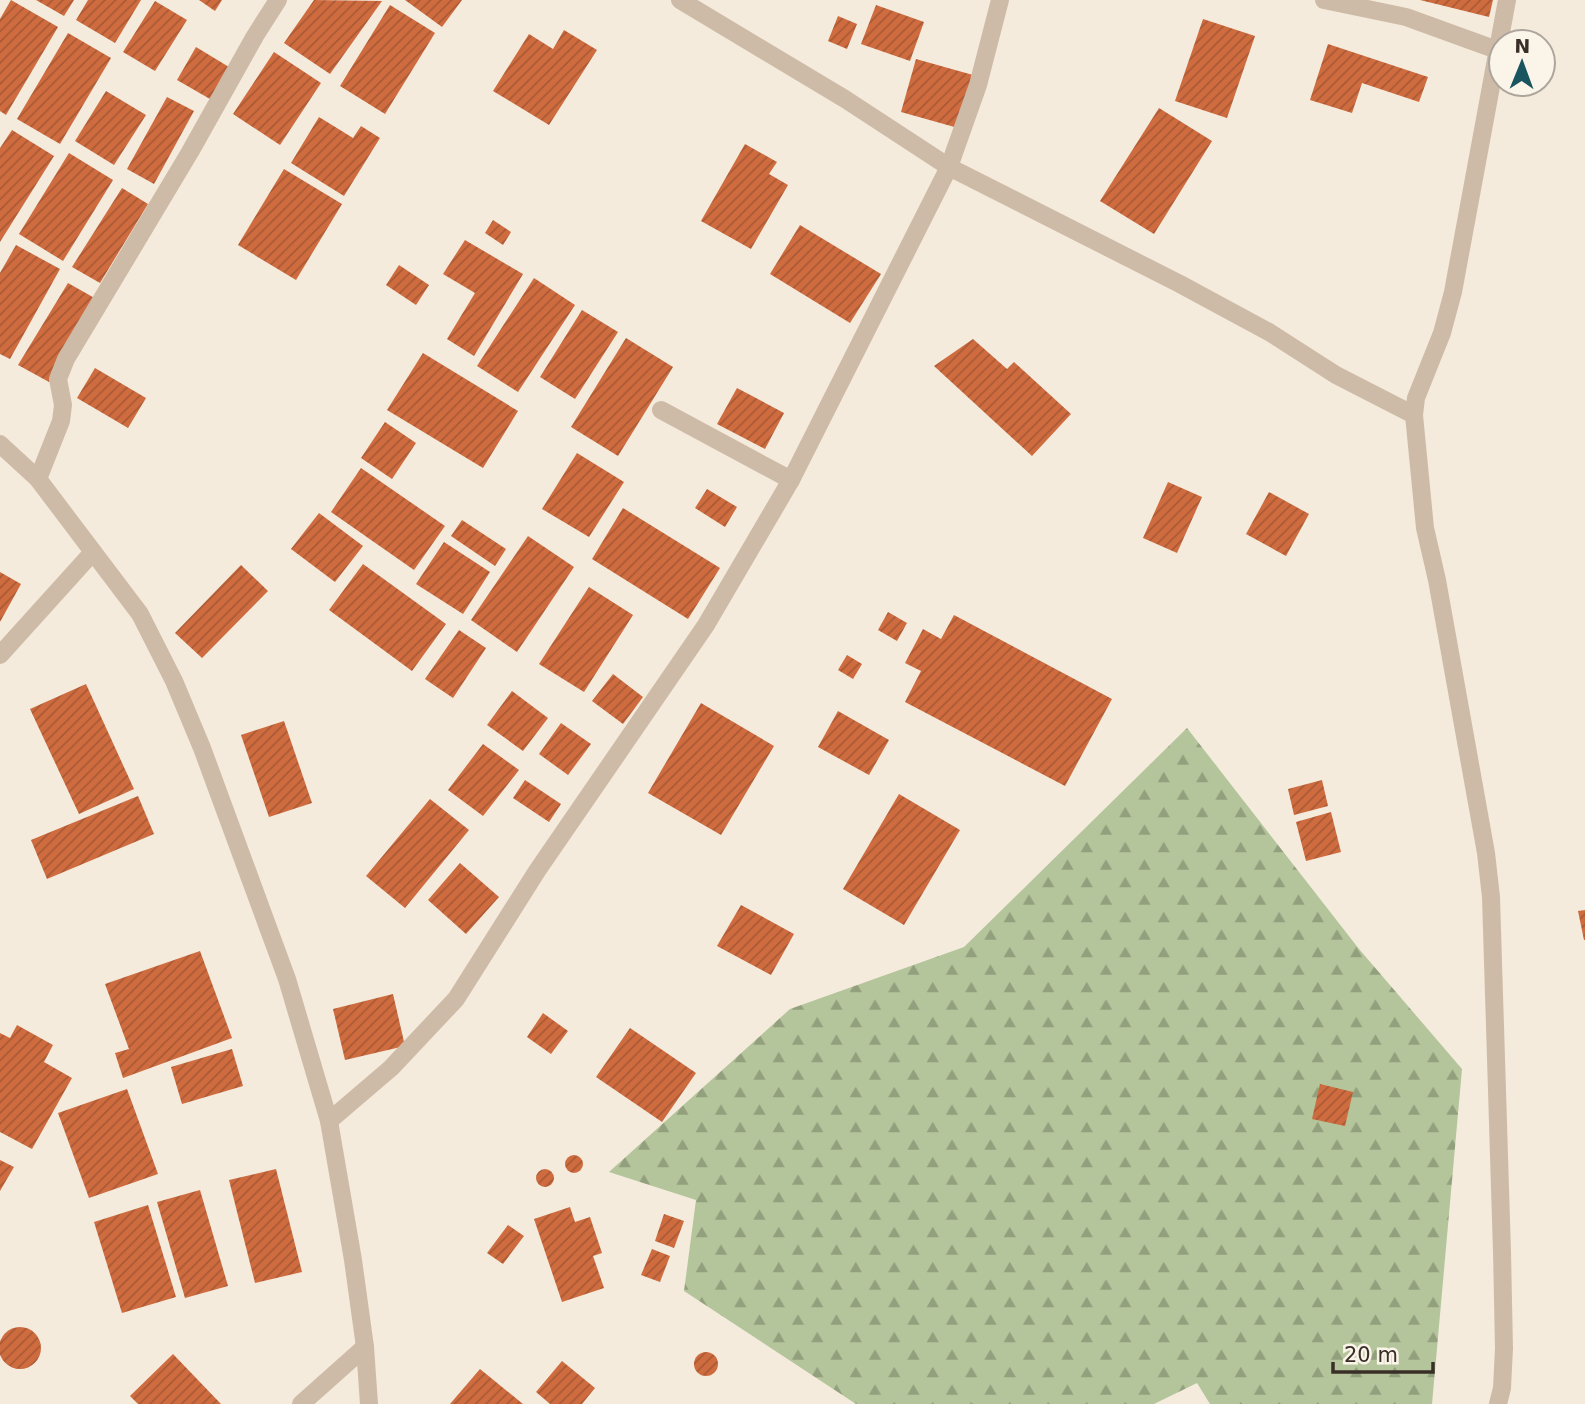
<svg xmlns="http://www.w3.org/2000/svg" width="1585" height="1404" viewBox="0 0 1585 1404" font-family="'DejaVu Sans',sans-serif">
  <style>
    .forest { fill: url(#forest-firs) }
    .building { fill: url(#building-hatch) }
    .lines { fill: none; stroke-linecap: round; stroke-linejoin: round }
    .minor { stroke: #cebba7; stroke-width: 18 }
    .tertiary { stroke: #cebba7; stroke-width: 18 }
  </style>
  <defs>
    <pattern id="forest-firs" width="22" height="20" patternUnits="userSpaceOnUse" patternTransform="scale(1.75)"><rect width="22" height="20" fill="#b4c59b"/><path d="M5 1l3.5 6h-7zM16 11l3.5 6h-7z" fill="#93a07e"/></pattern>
    <pattern id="building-hatch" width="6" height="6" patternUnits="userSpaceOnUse" patternTransform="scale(1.75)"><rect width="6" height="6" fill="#cf6c3f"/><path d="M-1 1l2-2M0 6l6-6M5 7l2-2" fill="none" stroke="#a95935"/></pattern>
  </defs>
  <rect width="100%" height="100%" fill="#f4ebdc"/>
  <path class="forest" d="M1187 728 1359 949 1462 1069 1432 1404H1210L1197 1383 1154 1404H856L684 1291 696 1200 609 1172 790 1009 964 947Z"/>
  <g class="building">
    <path d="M11 0 58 27 6 115 0 111V19Z"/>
    <path d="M36 0H74L64 16Z"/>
    <path d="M88 0H141L115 43 76 20Z"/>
    <path d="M199 0H222L215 11Z"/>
    <path d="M314 0 382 1 330 74 284 43Z"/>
    <path d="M405 0H462L442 27Z"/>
    <path d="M1420 0H1493L1489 17Z"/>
    <path d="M155 1 187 20 155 71 123 52Z"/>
    <path d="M390 5 435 33 385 114 340 86Z"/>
    <path d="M876 5 924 22 910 61 861 44Z"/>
    <path d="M838 16 857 24 847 49 828 41Z"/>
    <path d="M1203 19 1255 36 1227 118 1175 101Z"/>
    <path d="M564 30 597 50 549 125 493 91 529 34 553 49Z"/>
    <path d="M68 33 111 58 60 144 17 119Z"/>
    <path d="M1328 44 1428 77 1419 102 1362 83 1352 113 1310 100Z"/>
    <path d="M196 47 229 67 210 99 177 80Z"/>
    <path d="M274 52 321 83 280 145 233 114Z"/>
    <path d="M916 59 973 75 958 128 901 112Z"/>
    <path d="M106 91 146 115 114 165 75 141Z"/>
    <path d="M167 97 194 111 154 184 127 169Z"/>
    <path d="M1159 108 1212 141 1154 234 1100 201Z"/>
    <path d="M319 117 353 138 361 126 380 138 344 196 291 163Z"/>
    <path d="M12 130 54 156 0 242V148Z"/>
    <path d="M745 144 777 162 769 174 788 185 751 249 701 221Z"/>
    <path d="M69 153 113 180 63 261 19 234Z"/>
    <path d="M284 169 342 204 296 280 238 245Z"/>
    <path d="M122 188 148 204 100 283 72 267Z"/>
    <path d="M493 220 511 232 503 245 485 233Z"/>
    <path d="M800 225 881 274 850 323 770 274Z"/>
    <path d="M465 240 523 274 474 356 447 339 475 293 443 274Z"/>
    <path d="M16 245 60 269 10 359 0 354V273Z"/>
    <path d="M399 265 429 285 416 305 386 285Z"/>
    <path d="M534 278 575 305 518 392 477 366Z"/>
    <path d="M68 283 98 300 49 382 18 365Z"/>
    <path d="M582 310 618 332 575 399 540 377Z"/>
    <path d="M626 338 673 367 618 456 571 427Z"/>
    <path d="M973 339 1007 369 1014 362 1071 414 1032 456 934 366Z"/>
    <path d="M423 353 518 411 483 468 387 410Z"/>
    <path d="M95 368 146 398 128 428 77 398Z"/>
    <path d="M737 388 784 413 765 449 717 424Z"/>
    <path d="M385 422 416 443 392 479 361 458Z"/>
    <path d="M577 453 624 482 589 537 542 509Z"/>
    <path d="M361 468 445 526 414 570 331 512Z"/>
    <path d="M1168 482 1202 497 1177 553 1143 538Z"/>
    <path d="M707 489 737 507 725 527 695 508Z"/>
    <path d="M1269 492 1309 514 1286 556 1246 534Z"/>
    <path d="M623 508 720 568 688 619 592 559Z"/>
    <path d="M319 513 363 546 335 582 291 549Z"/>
    <path d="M462 520 506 549 495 566 451 536Z"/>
    <path d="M528 536 574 567 517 652 471 620Z"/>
    <path d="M444 542 490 572 463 614 416 584Z"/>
    <path d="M363 564 446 624 412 671 329 610Z"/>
    <path d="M241 565 268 591 202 658 175 633Z"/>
    <path d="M0 572 21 584 0 622Z"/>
    <path d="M589 587 633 615 584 692 539 664Z"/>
    <path d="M888 612 907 623 897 641 878 630Z"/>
    <path d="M954 615 1112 699 1065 786 905 702 921 671 905 663 923 629 941 639Z"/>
    <path d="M459 630 486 648 453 698 425 679Z"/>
    <path d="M847 655 862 664 853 679 838 670Z"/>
    <path d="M613 674 643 697 623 724 592 701Z"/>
    <path d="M86 684 134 789 79 814 30 709Z"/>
    <path d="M512 691 548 718 523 751 487 725Z"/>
    <path d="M701 703 774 746 721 835 648 793Z"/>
    <path d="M838 711 889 740 869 775 818 747Z"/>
    <path d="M284 721 312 803 269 817 241 735Z"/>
    <path d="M561 723 591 744 568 775 539 754Z"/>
    <path d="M483 744 519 770 483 816 448 790Z"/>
    <path d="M525 780 561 804 549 822 513 798Z"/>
    <path d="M1322 780 1328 806 1294 815 1288 789Z"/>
    <path d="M899 794 960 830 904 925 843 889Z"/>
    <path d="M138 796 154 834 47 879 31 840Z"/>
    <path d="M430 799 469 830 405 908 366 876Z"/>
    <path d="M1331 812 1341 852 1306 861 1296 822Z"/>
    <path d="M460 863 499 897 466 934 428 900Z"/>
    <path d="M741 905 794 934 771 975 717 946Z"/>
    <path d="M1585 910V940H1584L1578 911Z"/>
    <path d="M200 951 232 1038 123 1078 115 1053 129 1049 105 984Z"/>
    <path d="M393 994 405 1046 345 1060 333 1009Z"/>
    <path d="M543 1013 568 1031 551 1054 527 1037Z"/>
    <path d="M17 1025 53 1045 44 1062 72 1078 32 1149 0 1132V1033L10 1038Z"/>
    <path d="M630 1028 696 1073 662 1122 596 1077Z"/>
    <path d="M232 1049 243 1086 182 1104 171 1067Z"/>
    <path d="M1320 1084 1353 1092 1345 1126 1312 1119Z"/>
    <path d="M127 1089 158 1174 89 1198 58 1113Z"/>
    <circle cx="574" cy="1164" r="9"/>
    <path d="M0 1160 14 1167 0 1191Z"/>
    <circle cx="545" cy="1178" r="9"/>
    <path d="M276 1169 302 1272 255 1283 229 1180Z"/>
    <path d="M200 1190 228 1286 185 1298 157 1202Z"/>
    <path d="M148 1205 176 1297 122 1313 94 1222Z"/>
    <path d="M570 1207 575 1222 590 1217 602 1253 593 1256 604 1288 562 1302 534 1219Z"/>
    <path d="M664 1214 684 1221 674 1248 655 1241Z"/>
    <path d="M508 1225 524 1236 503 1264 487 1253Z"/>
    <path d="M652 1249 670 1256 660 1282 641 1275Z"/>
    <circle cx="20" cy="1348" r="21"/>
    <circle cx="706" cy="1364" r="12"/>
    <path d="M173 1354 221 1404H138L130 1396Z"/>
    <path d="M562 1361 595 1388 582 1404H550L536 1392Z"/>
    <path d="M480 1369 523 1404H450Z"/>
  </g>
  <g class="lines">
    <g class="minor">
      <path d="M680 0 845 99 949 167 1180 284 1269 332 1336 375 1414 415"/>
      <path d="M1324 0 1406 17 1497 50"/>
      <path d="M661 410 791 480"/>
      <path d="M38 479 61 421 63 405 58 379 66 359 190 152 255 36 278 0"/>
      <path d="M0 655 93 552"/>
      <path d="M329 1121 391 1068 456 999 537 871 706 625 791 480 949 167 978 85 1000 0"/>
      <path d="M301 1404 365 1347"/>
      <path d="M1498 1404 1502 1388 1504 1348 1502 1252 1491 897 1486 853 1437 580 1425 528 1414 415 1416 398 1442 333 1453 292 1507 0"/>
    </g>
    <path class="tertiary" d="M0 444 38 479 140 614 174 681 202 748 287 979 329 1121 353 1260 365 1347 369 1404"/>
  </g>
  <g transform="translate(1522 63) rotate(1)"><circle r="33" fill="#fbf4e9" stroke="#ada59c" stroke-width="2"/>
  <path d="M0-5L12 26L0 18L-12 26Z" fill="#1a555f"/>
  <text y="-10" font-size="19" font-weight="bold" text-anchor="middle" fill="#392f28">N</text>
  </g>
  <path d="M1333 1362v10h100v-10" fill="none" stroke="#392f28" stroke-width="3.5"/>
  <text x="1344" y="1362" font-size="21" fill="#392f28" stroke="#fbf4e9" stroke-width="5" paint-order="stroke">20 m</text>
</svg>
